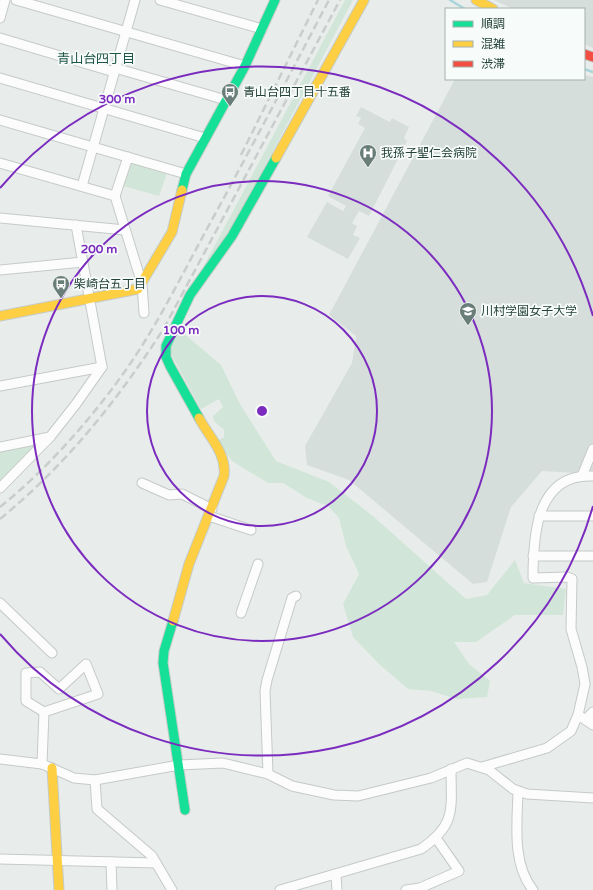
<svg xmlns="http://www.w3.org/2000/svg" width="593" height="890" viewBox="0 0 593 890" font-family="'Varela Round','Noto Sans JP',sans-serif">
  <style>
    .built { fill: #d6dedb }
    .green { fill: #d1e6d8 }
    .lines { fill: none; stroke-linecap: round; stroke-linejoin: round }
    .stream { stroke: #a9d4db; stroke-width: 2.5 }
    .street-casing { stroke: #c5cac8; stroke-width: 11 }
    .fast-casing { stroke: #c3cbc8; stroke-width: 11 }
    .slow-casing { stroke: #c3cbc8; stroke-width: 11 }
    .jam-casing { stroke: #c3cbc8; stroke-width: 11 }
    .street { stroke: #fcfcfc; stroke-width: 9 }
    .fast { stroke: #16e098; stroke-width: 9 }
    .slow { stroke: #ffcf43; stroke-width: 9 }
    .jam { stroke: #f24e42; stroke-width: 9 }
    .rail { stroke: #c9cdcc; stroke-width: 2.5; stroke-dasharray: 8 4; stroke-linecap: butt }
    .ring { fill: none; stroke: #7b2cbf; stroke-width: 2 }
    .labels { text-anchor: middle; dominant-baseline: central; stroke-width: 3.5; stroke-linejoin: round; paint-order: stroke }
    .poi-label { font-size: 12px; fill: #24423a; stroke: #f7fbf9; text-anchor: start }
    .neighbourhood-label { font-size: 13px; fill: #1f5548; stroke: #f7fbf9 }
    .centre { fill: #7b2cbf; stroke: #f7fbf9; stroke-width: 2 }
    .ring-label { font-size: 12px; text-anchor: middle; font-weight: bold; fill: #7b2cbf; stroke: #f7fbf9; stroke-width: 3.5; stroke-linejoin: round; paint-order: stroke }
  </style>
  <rect width="100%" height="100%" fill="#e8edeb"/>
  <g class="built">
    <path d="M494 0H593V48L584 44V9H513Z"/>
    <path d="M584 75 593 77V471L575 473 542 471 511 507 487 582 473 584 349 480 307 465 305 446 352 363 356 336 329 315 455 79H584Z"/>
    <path d="M361 107 390 122 392 118 409 127 404 138 407 141 369 216 359 211 352 223 357 226 353 235 360 238 348 259 307 237 327 202 343 211 346 206 328 196 365 128 358 124 361 118 356 116Z"/>
  </g>
  <g class="green">
    <path d="M345 0H353L238 217 199 275Z"/>
    <path d="M132 163 167 173 159 196 123 186 129 164Z"/>
    <path d="M181 331 221 365 240 404 276 461 329 482 373 516 466 599 487 595 515 560 524 583 566 589 563 615H515L476 642H454L469 664 490 681 487 697 457 699 431 691 408 689 379 664 353 637 343 604 359 574 346 546 339 518 328 506 307 498 283 483H268L243 468 231 460 218 440 224 437V430L214 421 213 416 223 407 219 399 201 409 171 354V346Z"/>
    <path d="M32 443 36 446 0 482V449Z"/>
  </g>
  <g class="lines">
    <g class="stream">
      <path d="M450 0 465 9"/>
      <path d="M584 69 593 72"/>
    </g>
    <defs>
      <g id="street">
        <path d="M16 0 245 66"/>
        <path d="M160 0 262 29"/>
        <path d="M0 18 5 0"/>
        <path d="M0 38 114 72"/>
        <path d="M115 68 226 100"/>
        <path d="M0 78 205 138"/>
        <path d="M0 120 186 174"/>
        <path d="M0 163 115 196 142 284 144 313"/>
        <path d="M82 186 135 0"/>
        <path d="M115 196 128 157"/>
        <path d="M0 218 125 230"/>
        <path d="M0 270 83 262"/>
        <path d="M0 386 102 367"/>
        <path d="M0 447 50 437"/>
        <path d="M582 476 593 449"/>
        <path d="M593 476C536 473 533 536 533 578L567 577 572 579 571 629 582 667 585 684 578 715 593 725"/>
        <path d="M142 483 169 495 182 494 212 509"/>
        <path d="M0 488 50 437 76 404 102 367 76 225"/>
        <path d="M209 516 251 530"/>
        <path d="M539 516H593"/>
        <path d="M533 556H593"/>
        <path d="M0 603 52 653"/>
        <path d="M241 613 258 564"/>
        <path d="M586 719 593 712"/>
        <path d="M0 759 42 764 74 778 95 780 179 765 223 763 268 774 292 786 334 795 358 796 431 778 467 763 489 770 513 789 527 794 593 798"/>
        <path d="M42 764 44 712 98 694 86 664 59 689 40 672 26 673V701L44 712"/>
        <path d="M482 767 547 748 571 731 578 715"/>
        <path d="M268 774 265 691 267 680 292 598 296 596"/>
        <path d="M95 780 97 809 152 856 172 890"/>
        <path d="M518 792C517 824 512 864 533 890"/>
        <path d="M0 859 156 863"/>
        <path d="M111 862 112 890"/>
        <path d="M336 875 337 890"/>
        <path d="M280 890 421 849C457 824 451 809 451 769"/>
        <path d="M406 890 420 888 459 871 436 838"/>
      </g>
      <g id="fast">
        <path d="M182 190 186 174 245 66 275 0"/>
        <path d="M199 418 170 366 166 357V346L190 295 232 236 276 158"/>
        <path d="M173 621 164 651 163 663 185 810"/>
      </g>
      <g id="slow">
        <path d="M476 0 493 9"/>
        <path d="M276 158 364 0"/>
        <path d="M0 316 138 289 172 232 182 190"/>
        <path d="M173 621 189 564 224 476C227 453 209 437 199 418"/>
        <path d="M52 768 59 890"/>
      </g>
      <path id="jam" d="M584 54 593 57"/>
    </defs>
    <use href="#street" class="street-casing"/>
    <use href="#fast" class="fast-casing"/>
    <use href="#slow" class="slow-casing"/>
    <use href="#jam" class="jam-casing"/>
    <use href="#street" class="street"/>
    <use href="#fast" class="fast"/>
    <use href="#slow" class="slow"/>
    <use href="#jam" class="jam"/>
    <g class="rail">
      <path d="M241 155 318 0"/>
      <path d="M0 507C50 467 101 408 136 355 163 314 185 269 208 227 249 152 289 76 329 0"/>
      <path d="M0 519C66 465 118 400 164 328L340 0"/>
    </g>
  </g>
  <g class="ring">
    <circle cx="262" cy="411" r="115"/>
    <circle cx="262" cy="411" r="230"/>
    <path d="M593 506A344 344 0 0 1 0 634M0 188A344 344 0 0 1 593 316"/>
  </g>
  <defs>
    <symbol id="bus-pin" viewBox="-11 -11 22 30"><path d="M0 17L-7.5 6A9.5 9.5 0 1 1 7.5 6Z" fill="#697e78" stroke="#f7fbf9"/><path d="M-5-6H5V4H4V6H2V4H-2V6H-4V4H-5ZM-3.5-4V0h7V-4ZM-3.5 1.2v1.5H-2V1.2ZM2 1.2v1.5H3.5V1.2Z" fill="#fff"/></symbol>
    <symbol id="hospital-pin" viewBox="-11 -11 22 30"><path d="M0 17L-7.5 6A9.5 9.5 0 1 1 7.5 6Z" fill="#697e78" stroke="#f7fbf9"/><path d="M-5-5h3v3.5h4V-5h3V5h-3V1.5h-4V5h-3Z" fill="#fff"/></symbol>
    <symbol id="university-pin" viewBox="-11 -11 22 30"><path d="M0 17L-7.5 6A9.5 9.5 0 1 1 7.5 6Z" fill="#697e78" stroke="#f7fbf9"/><path d="M0-5L7-2L0 1L-7-2ZM-4 1L0 2.5L4 1V4Q0 6-4 4Z" fill="#fff"/></symbol>
  </defs>
  <g fill-rule="evenodd">
    <use href="#bus-pin" x="220" y="82" width="20" height="27"/>
    <use href="#hospital-pin" x="358" y="143" width="20" height="27"/>
    <use href="#bus-pin" x="51" y="274" width="20" height="27"/>
    <use href="#university-pin" x="458" y="301" width="20" height="27"/>
  </g>
  <g class="labels">
    <g class="poi-label">
      <text x="243" y="92">青山台四丁目十五番</text>
      <text x="381" y="153">我孫子聖仁会病院</text>
      <text x="74" y="284">柴崎台五丁目</text>
      <text x="481" y="311">川村学園女子大学</text>
    </g>
    <g class="neighbourhood-label">
      <text x="96" y="59">青山台四丁目</text>
    </g>
  </g>
  <circle cx="262" cy="411" r="6" class="centre"/>
  <g class="ring-label">
    <text x="117" y="103">300 m</text>
    <text x="99" y="253">200 m</text>
    <text x="181" y="334">100 m</text>
  </g>
  <rect x="445" y="8" width="140" height="72" fill="#f7fbf9" stroke="#a3b1ad"/>
  <rect x="453" y="21" width="20" height="6" fill="#16e098" stroke="#a3b1ad"/>
  <text x="481" y="28" font-size="12" fill="#24423a">順調</text>
  <rect x="453" y="41" width="20" height="6" fill="#ffcf43" stroke="#a3b1ad"/>
  <text x="481" y="48" font-size="12" fill="#24423a">混雑</text>
  <rect x="453" y="61" width="20" height="6" fill="#f24e42" stroke="#a3b1ad"/>
  <text x="481" y="68" font-size="12" fill="#24423a">渋滞</text>
</svg>
